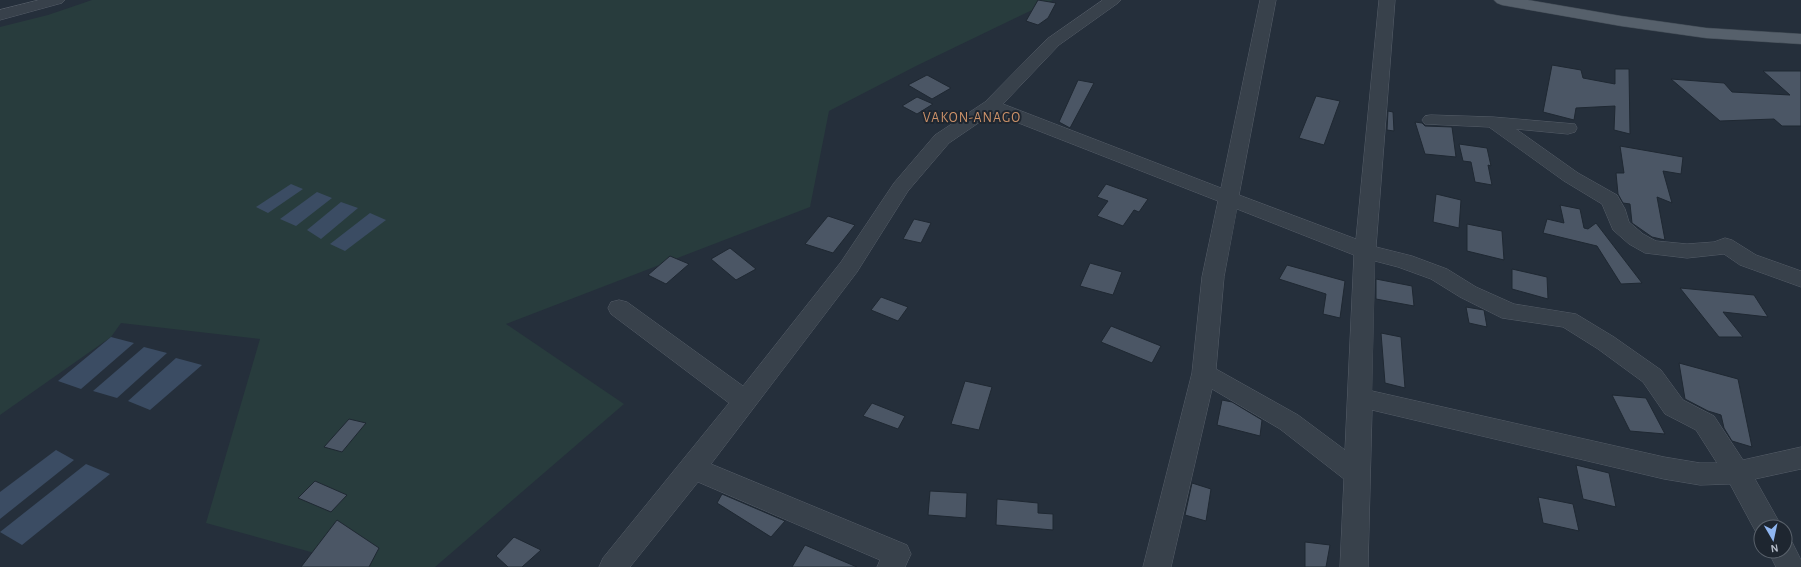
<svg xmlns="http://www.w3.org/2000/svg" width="1801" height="567" viewBox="0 0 1801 567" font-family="'Alegreya Sans',sans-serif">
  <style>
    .green { fill: #283c3d }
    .water { fill: #3b4c63 }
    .building { fill: #4b5665; stroke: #1f2832 }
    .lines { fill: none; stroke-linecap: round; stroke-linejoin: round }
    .minor-casing { stroke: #565e69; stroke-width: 1 }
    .major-casing { stroke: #414a54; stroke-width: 1 }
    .minor { fill: #38414b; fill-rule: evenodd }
    .major { fill: #56606b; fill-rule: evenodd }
    .labels { text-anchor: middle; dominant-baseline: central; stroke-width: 4; stroke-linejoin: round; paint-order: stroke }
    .quarter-label { font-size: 14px; letter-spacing: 1px; fill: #cd9269; stroke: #1e2630 }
  </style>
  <rect width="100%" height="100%" fill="#252f3b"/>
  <path class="green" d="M92 0H1053L916 66 829 111 810 207 506 324 624 404 435 567H365L206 523 260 339 121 323 111 337 0 415V27L48 15Z"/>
  <g class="water">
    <path d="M291 184 303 189 268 213 256 207Z"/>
    <path d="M317 192 332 198 296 226 280 219Z"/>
    <path d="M341 202 358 208 321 239 307 230Z"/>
    <path d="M370 213 386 220 345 251 330 244Z"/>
    <path d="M111 337 134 343 81 389 58 381Z"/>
    <path d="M144 347 167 353 117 398 93 391Z"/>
    <path d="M176 358 202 365 150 410 128 401Z"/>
    <path d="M56 450 74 460 0 519V492Z"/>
    <path d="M86 464 110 474 22 545 0 532Z"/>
  </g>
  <g class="building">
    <path d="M1038 0 1056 3 1048 18 1038 25 1026 21Z"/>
    <path d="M1552 65 1581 70 1583 78 1615 84V69H1629L1630 134 1614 130 1615 106 1576 108 1574 120 1543 112Z"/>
    <path d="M1763 71H1801V126H1782L1774 119 1720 121 1671 79 1724 83 1732 92 1790 95Z"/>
    <path d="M927 75 951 88 932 99 908 85Z"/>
    <path d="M1078 80 1094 83 1070 128 1059 122Z"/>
    <path d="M1316 96 1340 101 1324 145 1299 138Z"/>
    <path d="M917 97 933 104 917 114 902 106Z"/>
    <path d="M1388 111 1393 112 1394 131 1387 130Z"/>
    <path d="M1415 122 1422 123 1425 126 1452 127 1456 157 1425 154Z"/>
    <path d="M1459 144 1487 148 1491 166 1488 165 1492 185 1475 182 1471 162 1463 161Z"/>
    <path d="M1620 146 1683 157 1681 174 1663 171 1672 203 1657 197 1665 240 1652 237 1632 223 1630 204 1623 203 1618 194 1616 173H1624Z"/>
    <path d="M1106 184 1148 199 1139 212 1134 210 1123 226 1097 216 1108 201 1097 197Z"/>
    <path d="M1436 194 1461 200 1459 228 1433 222Z"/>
    <path d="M1560 205 1580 209 1584 228 1588 229 1596 223 1642 283 1621 284 1597 246 1543 233 1547 219 1564 223Z"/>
    <path d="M828 216 855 225 833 253 805 244Z"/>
    <path d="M914 219 931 223 921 243 903 239Z"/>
    <path d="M1467 224 1502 231 1504 260 1467 251Z"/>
    <path d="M730 248 756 269 736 280 711 259Z"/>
    <path d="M670 256 689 264 666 284 648 275Z"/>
    <path d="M1090 263 1122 272 1113 295 1080 286Z"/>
    <path d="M1287 265 1345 281 1340 318 1323 314 1326 294 1279 279Z"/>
    <path d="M1512 269 1547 277 1548 299 1512 289Z"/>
    <path d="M1376 279 1412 286 1414 306 1376 299Z"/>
    <path d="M1680 288 1754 295 1768 317 1723 312 1743 337H1719Z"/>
    <path d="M881 297 908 307 898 321 871 310Z"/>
    <path d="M1466 307 1484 310 1487 327 1469 323Z"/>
    <path d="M1111 326 1161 346 1152 363 1101 342Z"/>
    <path d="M1381 333 1401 337 1405 388 1385 383Z"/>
    <path d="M1679 363 1738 379 1752 447 1732 441 1724 428 1721 415 1708 411 1685 399Z"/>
    <path d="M965 381 992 387 979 430 951 424Z"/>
    <path d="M1612 395 1646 398 1665 434 1630 431Z"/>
    <path d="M1222 400 1232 402 1262 420 1260 436 1217 425Z"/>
    <path d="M872 403 905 416 898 429 863 416Z"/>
    <path d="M349 419 366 423 342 452 324 447Z"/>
    <path d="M1576 465 1609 473 1616 507 1583 499Z"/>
    <path d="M315 481 347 495 331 512 298 498Z"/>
    <path d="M1192 483 1211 489 1206 521 1185 515Z"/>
    <path d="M930 491 967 493 966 518 928 515Z"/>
    <path d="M722 494 785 521 771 537 717 503Z"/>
    <path d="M1538 497 1573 504 1579 531 1543 523Z"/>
    <path d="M997 499 1038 503V513L1053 514V530L996 525Z"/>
    <path d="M337 520 379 548 369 567H301Z"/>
    <path d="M514 537 541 550 522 567H508L496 556Z"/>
    <path d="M1305 542 1330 545 1326 567H1305Z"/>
    <path d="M805 545 857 567H792Z"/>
  </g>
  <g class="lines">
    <defs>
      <g id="minor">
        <path d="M39 0H65L62 3 0 20V10Z"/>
        <path d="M1103 0H1121L1118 3 1059 45 1003 104 1221 188 1260 0H1276L1239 195 1356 239 1379 0H1395L1376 247 1412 256 1447 269 1476 287 1514 304 1576 314 1614 337 1661 370 1683 400 1714 416 1743 460 1801 447V469L1755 479 1782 527H1761V536H1758L1730 484 1700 485 1664 479 1372 410 1368 567H1340L1344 479 1280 429 1212 389 1171 567H1143L1192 373 1202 277 1218 201 993 113 949 143 908 191 857 272 711 464 907 545 911 554 905 567H877L880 560 698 482 630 567H599L603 558 729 403 611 314 608 308 611 302 619 300 627 302 743 386 841 262 894 183 935 135 985 102 1047 39ZM1237 209 1354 255 1345 450 1298 415 1216 369 1224 277ZM1375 261 1398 267 1431 279 1460 297 1502 318 1563 327 1598 349 1643 382 1665 414 1696 430 1717 463H1700L1664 457 1372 391Z"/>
        <path d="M1431 115 1493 117 1575 124 1577 128 1575 132 1568 134 1516 129 1578 173 1617 195 1625 209 1629 222 1643 234 1656 241 1687 244 1714 242 1725 238 1732 240 1756 255 1801 271V287L1740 265 1724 254 1687 258 1645 253 1629 244 1613 230 1602 204 1564 181 1489 127 1425 124 1422 120 1425 116Z"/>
        <path d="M1785 540 1792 542 1801 560V567H1776L1768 551H1785Z"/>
      </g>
      <path id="major" d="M1494 0H1528L1621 16 1706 28 1801 34V44L1706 38 1621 26 1502 5 1497 3Z"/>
    </defs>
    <use href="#minor" class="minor-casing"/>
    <use href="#major" class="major-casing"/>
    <use href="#minor" class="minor"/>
    <use href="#major" class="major"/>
  </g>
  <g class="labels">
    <g class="quarter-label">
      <text x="972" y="118">VAKON-ANAGO</text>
    </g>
  </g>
  <g transform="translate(1773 539) rotate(171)"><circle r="19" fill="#1e2630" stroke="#5a626c"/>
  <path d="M0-3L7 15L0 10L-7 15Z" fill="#8fb6f1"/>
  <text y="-6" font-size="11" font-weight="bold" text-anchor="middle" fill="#b4bbc7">N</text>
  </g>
</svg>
